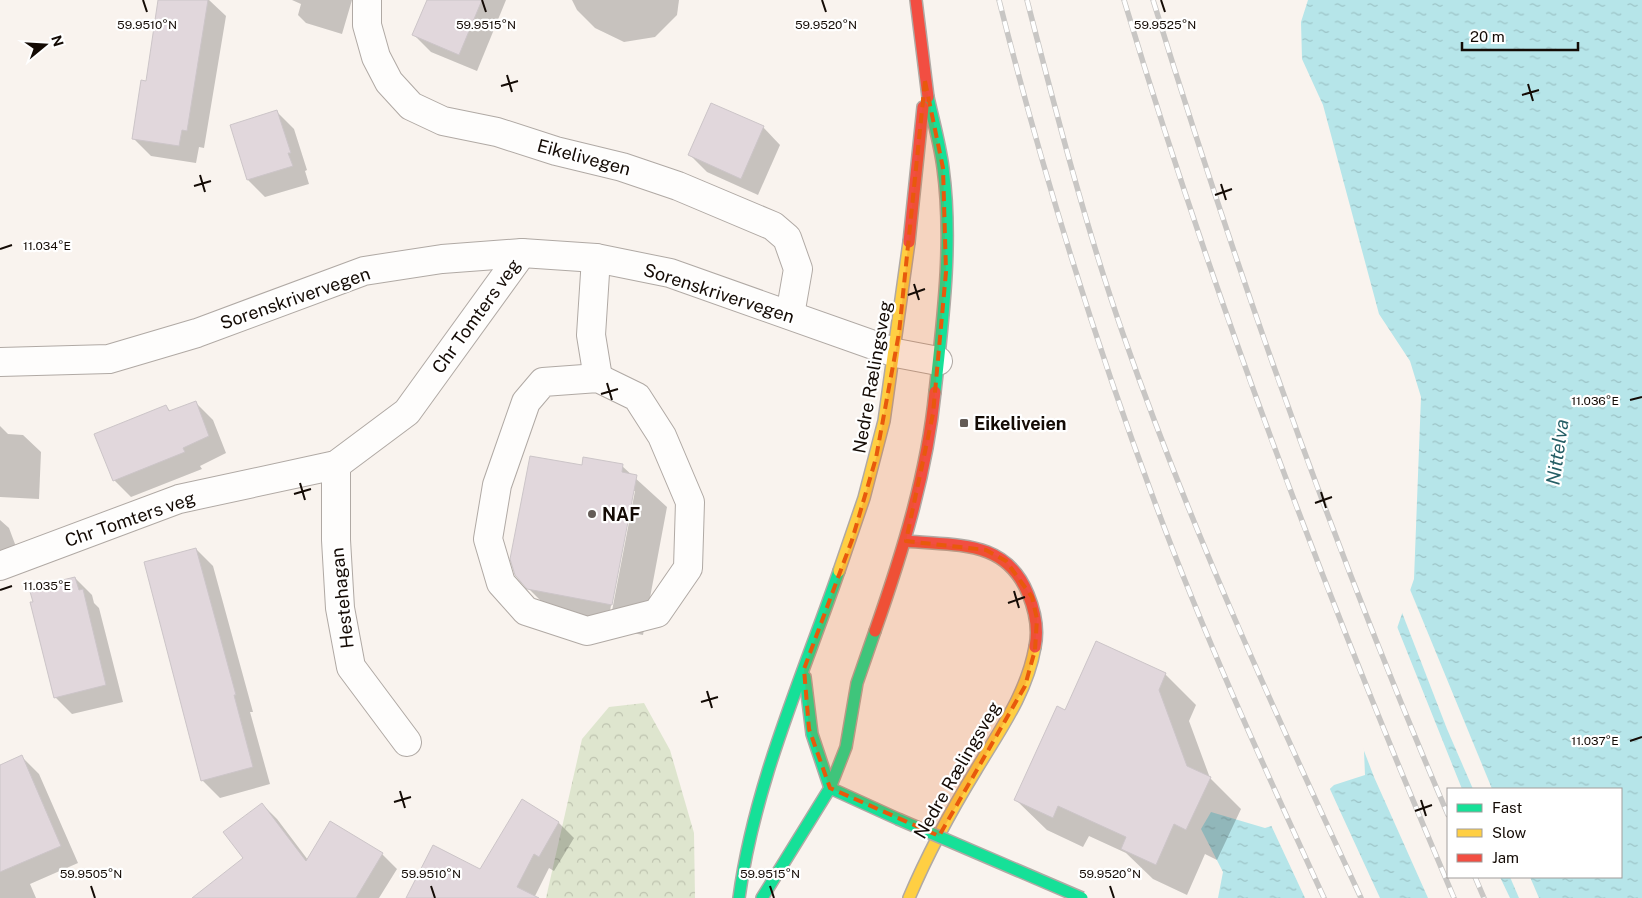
<svg xmlns="http://www.w3.org/2000/svg" width="1642" height="898" viewBox="0 0 1642 898" font-family="'Public Sans',sans-serif">
  <style>
    .forest { fill: url(#forest-crowns) }
    .water { fill: url(#water-ripples); fill-rule: evenodd }
    .pier { fill: #f9f3ee }
    .shadow { fill: #0003; fill-rule: evenodd }
    .building { fill: #e1d7dc; stroke: #ccc5c8 }
    .lines { fill: none; stroke-linecap: round; stroke-linejoin: round }
    .street-casing { stroke: #b0a9a4; stroke-width: 30 }
    .fast-casing { stroke: #b0a9a4; stroke-width: 14 }
    .slow-casing { stroke: #b0a9a4; stroke-width: 14 }
    .jam-casing { stroke: #b0a9a4; stroke-width: 14 }
    .street { stroke: #fefdfc; stroke-width: 28 }
    .fast { stroke: #16e098; stroke-width: 11 }
    .slow { stroke: #ffcf43; stroke-width: 11 }
    .jam { stroke: #f24e42; stroke-width: 11 }
    .rail-casing { stroke: #c8c6c4; stroke-width: 5.5 }
    .rail { stroke: #fff; stroke-width: 4; stroke-dasharray: 11; stroke-linecap: butt }
    .fast-bridge-casing { stroke: #b0a9a4; stroke-width: 14; stroke-linecap: butt }
    .fast-bridge { stroke: #16e098; stroke-width: 11 }
    .marked { fill: #e8590c; fill-opacity: 0.2; stroke: #e8590c; stroke-width: 4; stroke-dasharray: 10 6; stroke-linejoin: round }
    .ticks { fill: none; stroke: #140b05; stroke-width: 2 }
    .poi-dot { fill: #645c57; stroke: #fff; stroke-width: 2 }
    .labels { text-anchor: middle; dominant-baseline: central; stroke-width: 4.5; stroke-linejoin: round; paint-order: stroke }
    .street-label { font-size: 18px; fill: #140b05; stroke: #fff }
    .poi-label { font-size: 18px; font-weight: bold; fill: #140b05; stroke: #fff; text-anchor: start }
    .water-label { font-size: 19px; font-style: italic; fill: #255e65; stroke: #fff }
    .ticks-label { font-size: 12px; text-anchor: middle; fill: #140b05; stroke: #fff; stroke-width: 4.5; stroke-linejoin: round; paint-order: stroke }
  </style>
  <defs>
    <pattern id="forest-crowns" width="20" height="18" patternUnits="userSpaceOnUse" patternTransform="scale(1.25)"><rect width="20" height="18" fill="#dee5ce"/><path d="M2 6a3 3 0 1 1 6 0M12 15a3 3 0 1 1 6 0" fill="none" stroke="#bec3af"/></pattern>
    <pattern id="water-ripples" width="26" height="14" patternUnits="userSpaceOnUse" patternTransform="scale(1.25)"><rect width="26" height="14" fill="#b6e5e9"/><path d="M2 4q2-2 4 0t4 0M15 11q2-2 4 0t4 0" fill="none" stroke="#9cc3c6"/></pattern>
  </defs>
  <rect width="100%" height="100%" fill="#f9f3ee"/>
  <path class="forest" d="M644 703 670 750 694 833 695 898H546L582 739 609 707Z"/>
  <path class="water" d="M1308 0H1642V898H1218L1223 872 1201 829 1211 812 1265 828 1301 816 1334 785 1365 775 1363 727 1414 579 1421 397 1410 361 1379 314 1323 105 1302 59 1301 22ZM1448 789H1621V877H1448Z"/>
  <g class="pier">
    <path d="M1409 587 1488 779 1492 789H1473L1447 729 1401 610Z"/>
    <path d="M1396 624 1462 789H1448V877H1500L1510 898H1428L1374 777 1361 743 1360 726Z"/>
    <path d="M1329 787 1380 898H1305L1270 823 1300 814Z"/>
    <path d="M1510 877H1530L1539 898H1519Z"/>
  </g>
  <g class="shadow">
    <path d="M159 0H209L226 16 204 148 199 147 196 163 151 156 134 139 147 82Z"/>
    <path d="M292 0H352L342 34 306 23 298 15 301 4Z"/>
    <path d="M428 0H506L477 71 431 52 414 35Z"/>
    <path d="M572 0H679L677 15 655 37 624 42 595 28 577 10Z"/>
    <path d="M277 112 294 129 307 170 305 171 309 184 265 197 248 180 232 126Z"/>
    <path d="M763 127 780 145 758 195 707 172 690 155Z"/>
    <path d="M195 402 213 420 226 453 200 466 202 469 131 497 114 480 166 406 171 412Z"/>
    <path d="M0 426 8 434 23 435 41 452 39 499 0 497Z"/>
    <path d="M622 466 667 507 643 635 559 619 528 588 583 467ZM633 491H635L612 611H610Z"/>
    <path d="M0 520 9 528 21 560 0 568Z"/>
    <path d="M196 549 213 566 253 712H250L270 784 220 798 202 780Z"/>
    <path d="M75 578 92 595 94 603 99 608 123 702 72 714 55 697Z"/>
    <path d="M1097 643 1165 674 1196 705 1189 721 1210 778 1241 809 1217 860 1205 854 1187 895 1153 879 1126 853 1089 836 1083 847 1047 830 1016 800 1066 712Z"/>
    <path d="M22 757 39 774 78 863 30 884 36 898H0V766Z"/>
    <path d="M522 801 559 823 574 838 554 871 549 868 534 898H414L481 870Z"/>
    <path d="M262 804 277 819 308 860 382 854 397 869 379 898H280Z"/>
  </g>
  <g class="building">
    <path d="M158 0H208L187 131 182 130 179 146 132 139 141 80 146 81Z"/>
    <path d="M427 0H482L459 55 412 35Z"/>
    <path d="M711 103 764 126 741 179 688 155Z"/>
    <path d="M277 110 291 153H288L293 166 247 180 230 125Z"/>
    <path d="M196 401 209 436 183 448 185 452 113 481 94 434 166 405 169 411Z"/>
    <path d="M530 456 582 465 583 457 623 464 622 472 637 475 612 605 527 589 515 575 510 559Z"/>
    <path d="M196 548 236 695H234L253 767 201 781 144 562Z"/>
    <path d="M75 577 79 590 83 589 106 685 54 698 30 602H33L29 588Z"/>
    <path d="M1096 641 1166 673 1159 690 1187 766 1211 777 1186 830 1174 824 1156 865 1121 849 1126 837 1058 806 1053 818 1014 800 1057 706 1065 710Z"/>
    <path d="M22 755 61 846 0 872V765Z"/>
    <path d="M522 799 559 822 539 857 534 854 517 887 539 898H406L433 845 480 869Z"/>
    <path d="M262 803 306 861 330 821 383 853 356 898H192L243 858 223 832Z"/>
  </g>
  <g class="lines">
    <defs>
      <g id="street">
        <path d="M367 0V25L376 57 389 82 411 106 443 121 497 132 556 151 622 167 678 186 773 226 787 238 798 269 790 315"/>
        <path d="M596 258 591 335 598 378"/>
        <path d="M0 362 109 359 197 333 364 271 442 259 522 253 596 258 670 273 896 353 938 361"/>
        <path d="M598 378 637 397 662 436 690 502 688 568 657 613 587 631 526 611 501 583 488 539 497 485 526 402 543 382Z"/>
        <path d="M336 465V540L340 608 351 667 407 742"/>
        <path d="M0 566 179 499 336 465 407 412 522 253"/>
      </g>
      <g id="fast">
        <path d="M928 97C933 120 940 144 943 168 953 241 943 319 935 392"/>
        <path d="M805 677 812 734 830 788 898 819"/>
        <path d="M739 898C754 785 802 678 839 571"/>
        <path d="M762 898 830 788 846 747 857 683 875 631"/>
      </g>
      <g id="slow">
        <path d="M839 571 864 498 884 421 909 242"/>
        <path d="M909 898C928 853 951 811 976 770 1000 730 1027 693 1035 647"/>
      </g>
      <g id="jam">
        <path d="M916 0 928 97"/>
        <path d="M909 242 923 107"/>
        <path d="M906 541C956 546 1006 539 1028 594 1035 611 1039 628 1035 647"/>
        <path d="M875 631C902 554 927 474 935 392"/>
      </g>
    </defs>
    <use href="#street" class="street-casing"/>
    <use href="#fast" class="fast-casing"/>
    <use href="#slow" class="slow-casing"/>
    <use href="#jam" class="jam-casing"/>
    <use href="#street" class="street"/>
    <use href="#fast" class="fast"/>
    <use href="#slow" class="slow"/>
    <use href="#jam" class="jam"/>
    <defs>
      <g id="rail">
        <path d="M999 0C1042 170 1093 336 1154 500 1204 636 1264 767 1324 898"/>
        <path d="M1027 0C1056 112 1085 225 1123 334 1190 527 1275 713 1361 898"/>
        <path d="M1124 0C1216 306 1329 604 1454 898"/>
        <path d="M1153 0C1238 276 1334 549 1448 815"/>
        <path d="M1475 877 1484 898"/>
      </g>
    </defs>
    <use href="#rail" class="rail-casing"/>
    <use href="#rail" class="rail"/>
    <defs>
      <path id="fast-bridge" d="M898 819 1082 898"/>
    </defs>
    <use href="#fast-bridge" class="fast-bridge-casing"/>
    <use href="#fast-bridge" class="fast-bridge"/>
  </g>
  <path class="marked" d="M925 81 943 168 946 272 933 414 906 541 986 550 1006 561 1032 597 1037 619 1035 650 1025 686 939 836 830 788 809 729 804 669 852 540 876 458 899 333Z"/>
  <path class="ticks" d="M143 0 147 12M482 0 486 12M822 0 826 12M1161 0 1165 12M507 75 512 92M1528 84 1533 101M501 86 518 81M1522 95 1539 90M200 175 205 192M1221 184 1226 200M194 186 211 181M1215 195 1232 189M0 249 12 245M914 284 919 300M908 295 925 289M607 383 612 400M601 394 618 389M1630 400 1642 397M300 483 305 500M1321 492 1326 508M294 494 311 489M1315 503 1332 497M0 590 12 586M1014 591 1019 608M1008 603 1025 597M707 691 712 708M701 702 718 697M1630 741 1642 737M400 791 405 808M1421 800 1426 816M394 802 411 797M1415 811 1432 805M91 886 95 898M431 886 435 898M770 886 774 898M1110 886 1114 898"/>
  <g class="poi-dot">
    <rect x="959" y="418" width="10" height="10" rx="2.5"/>
    <circle cx="592" cy="514" r="5"/>
  </g>
  <g class="labels">
    <g class="street-label">
      <text transform="translate(584 157) rotate(15)">Eikelivegen</text>
      <text transform="translate(719 293) rotate(18)">Sorenskrivervegen</text>
      <text transform="translate(295 298) rotate(-19)">Sorenskrivervegen</text>
      <text transform="translate(476 316) rotate(-54)">Chr Tomters veg</text>
      <text transform="translate(872 377) rotate(-80)">Nedre Rælingsveg</text>
      <text transform="translate(130 519) rotate(-19)">Chr Tomters veg</text>
      <text transform="translate(342 598) rotate(-96)">Hestehagan</text>
      <text transform="translate(957 770) rotate(-60)">Nedre Rælingsveg</text>
    </g>
    <g class="poi-label">
      <text x="974" y="423">Eikeliveien</text>
      <text x="602" y="514">NAF</text>
    </g>
    <g class="water-label">
      <text transform="translate(1557 452) rotate(-82)">Nittelva</text>
    </g>
  </g>
  <g class="ticks-label">
    <text x="147" y="29">59.9510°N</text>
    <text x="486" y="29">59.9515°N</text>
    <text x="826" y="29">59.9520°N</text>
    <text x="1165" y="29">59.9525°N</text>
    <text x="47" y="250">11.034°E</text>
    <text x="1595" y="405">11.036°E</text>
    <text x="47" y="590">11.035°E</text>
    <text x="1595" y="745">11.037°E</text>
    <text x="431" y="878">59.9510°N</text>
    <text x="770" y="878">59.9515°N</text>
    <text x="1110" y="878">59.9520°N</text>
    <text x="91" y="878">59.9505°N</text>
  </g>
  <rect x="1447" y="788" width="175" height="90" fill="#ffffff" stroke="#a19d9b"/>
  <rect x="1457" y="804" width="25" height="8" fill="#16e098" stroke="#a19d9b"/>
  <text x="1492" y="813" font-size="15" fill="#140b05">Fast</text>
  <rect x="1457" y="829" width="25" height="8" fill="#ffcf43" stroke="#a19d9b"/>
  <text x="1492" y="838" font-size="15" fill="#140b05">Slow</text>
  <rect x="1457" y="854" width="25" height="8" fill="#f24e42" stroke="#a19d9b"/>
  <text x="1492" y="863" font-size="15" fill="#140b05">Jam</text>
  <g transform="translate(45 45) rotate(72)" stroke="#ffffff" stroke-width="4" paint-order="stroke">
  <path d="M0-4L9 19L0 12L-9 19Z" fill="#140b05"/>
  <text y="-8" font-size="14" font-weight="bold" text-anchor="middle" fill="#140b05">N</text>
  </g>
  <path d="M1462 42v8h116v-8" fill="none" stroke="#140b05" stroke-width="2.5"/>
  <text x="1470" y="42" font-size="15" fill="#140b05" stroke="#ffffff" stroke-width="4" paint-order="stroke">20 m</text>
</svg>
